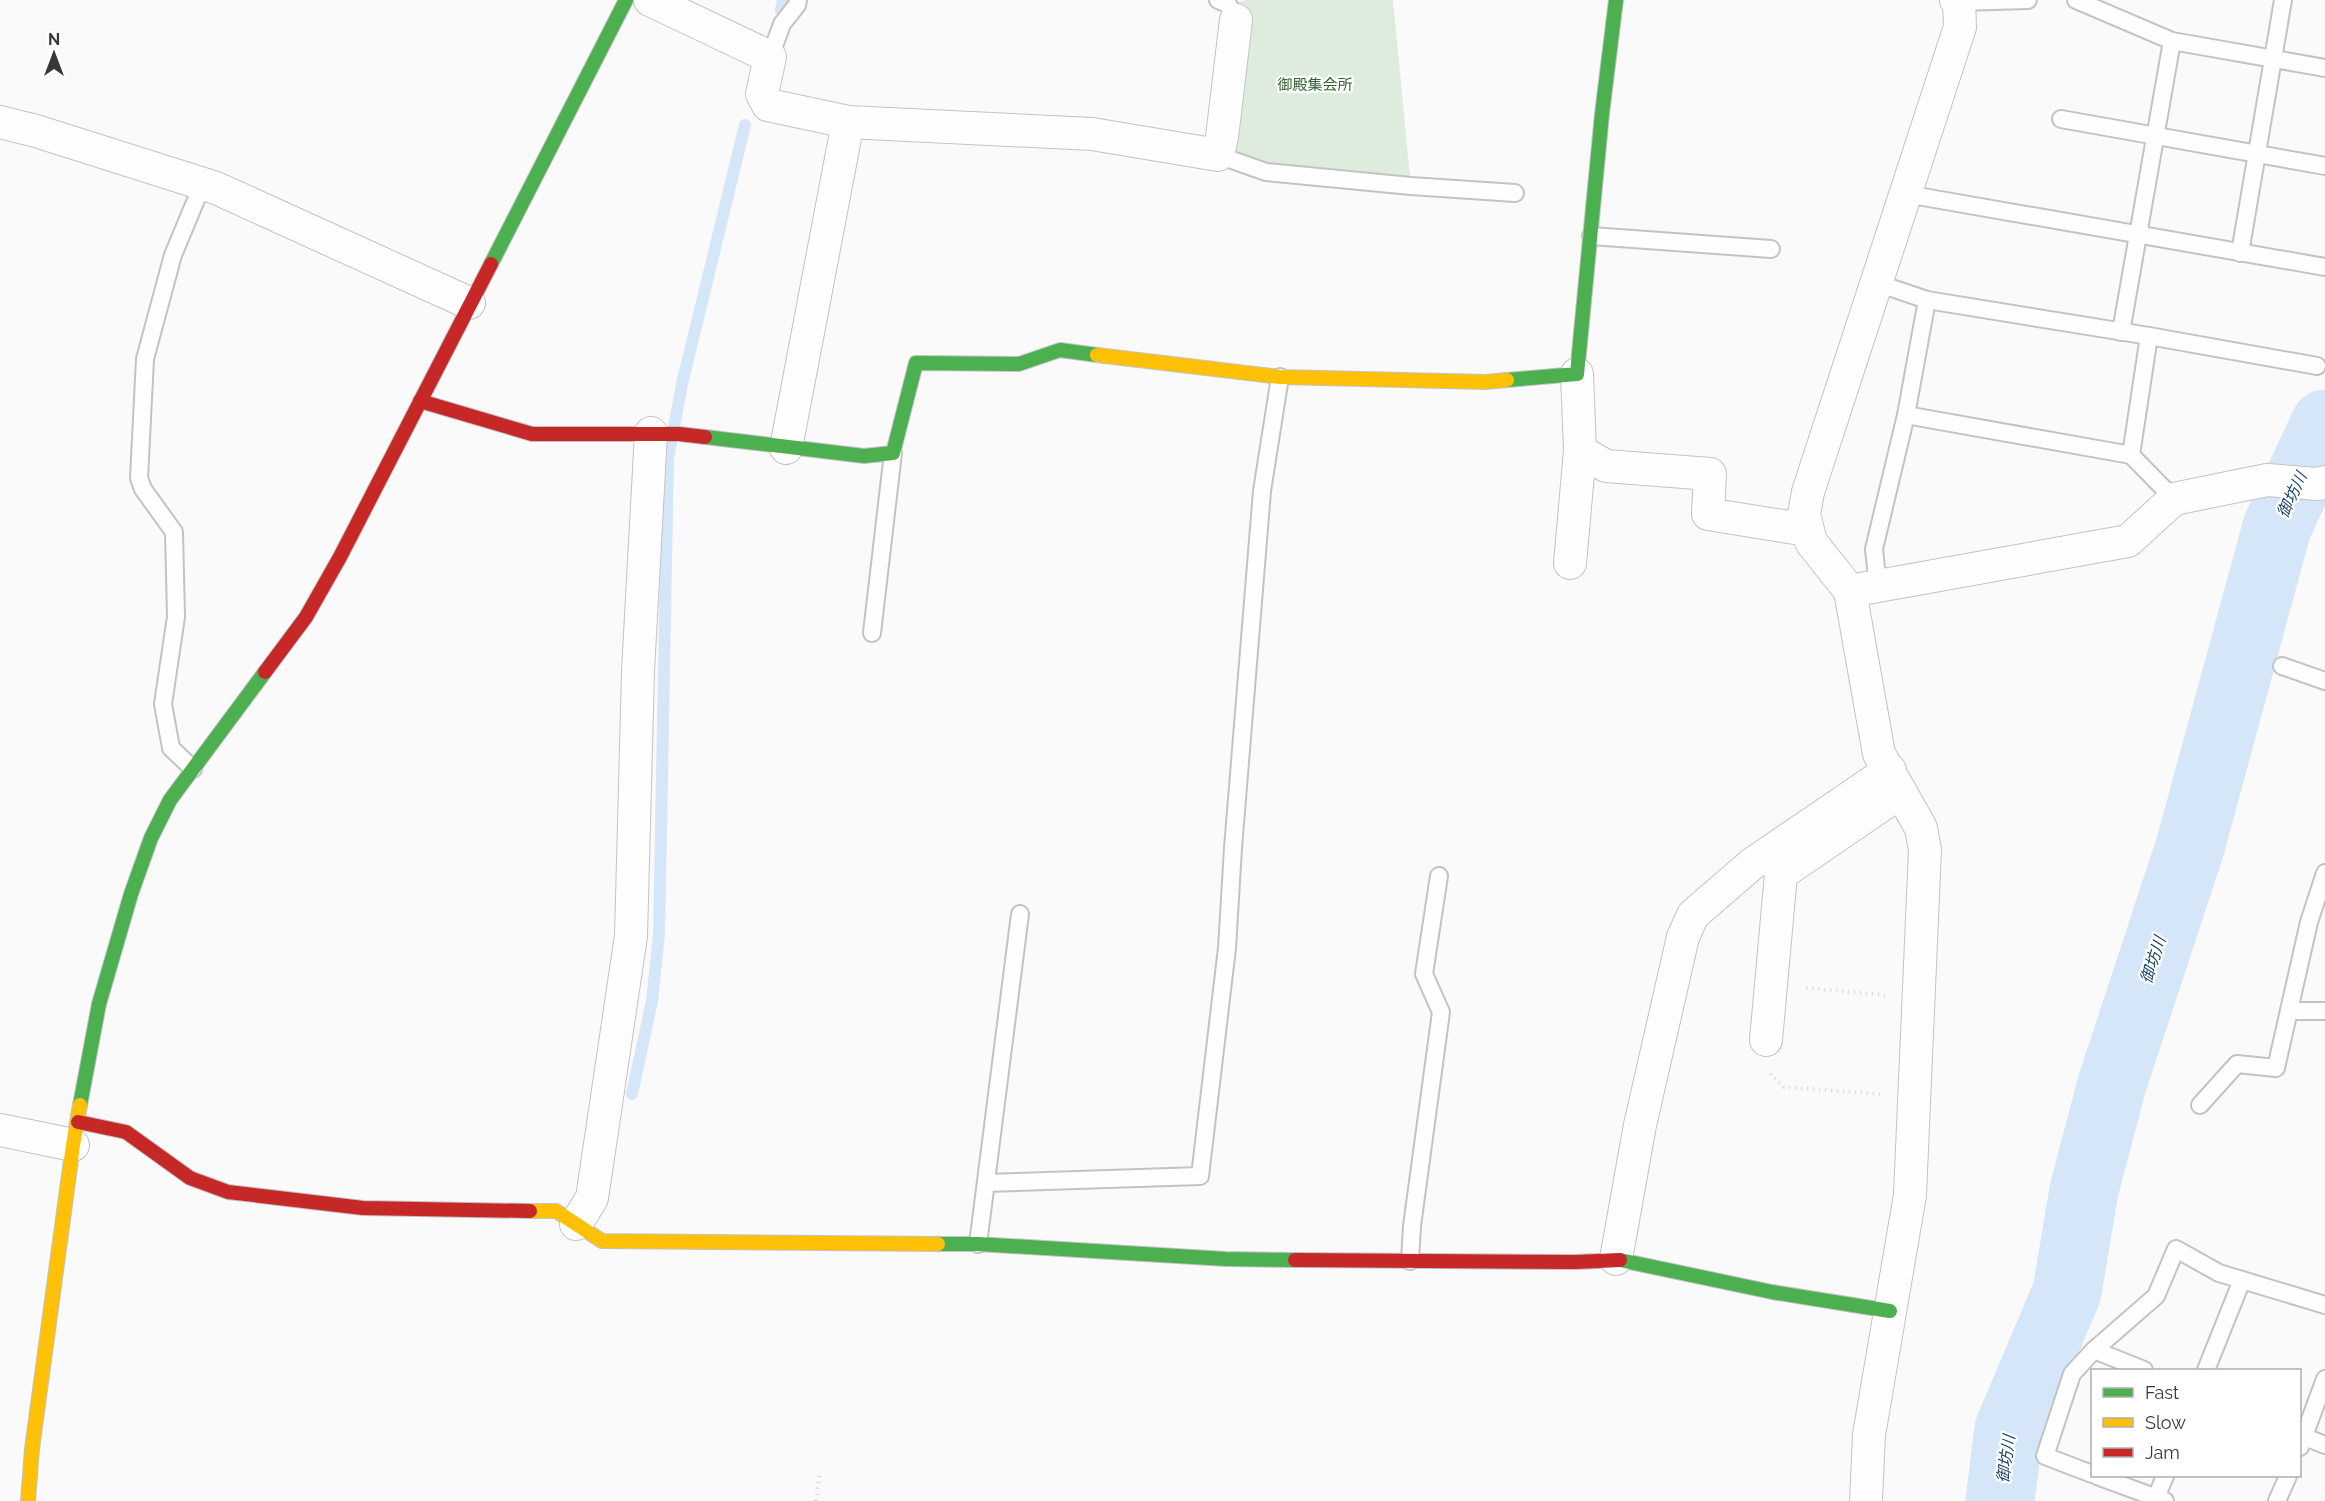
<svg xmlns="http://www.w3.org/2000/svg" width="2325" height="1501" viewBox="0 0 2325 1501" font-family="Raleway,'Noto Sans JP',sans-serif">
  <style>
    .green { fill: #ddecdd }
    .lines { fill: none; stroke-linecap: round; stroke-linejoin: round }
    .stream { stroke: #d6e6f9; stroke-width: 12 }
    .river { stroke: #d6e6f9; stroke-width: 69 }
    .lane-casing { stroke: #c4c3c4; stroke-width: 20 }
    .street-casing { stroke: #c4c3c4; stroke-width: 34 }
    .fast-casing { stroke: #c4c3c4; stroke-width: 16 }
    .slow-casing { stroke: #c4c3c4; stroke-width: 16 }
    .jam-casing { stroke: #c4c3c4; stroke-width: 16 }
    .path { stroke: #e0dfe0; stroke-width: 4; stroke-dasharray: 1.5 4.5; stroke-linecap: butt }
    .lane { stroke: #fefefe; stroke-width: 16 }
    .street { stroke: #fefefe; stroke-width: 32 }
    .fast { stroke: #4caf50; stroke-width: 14 }
    .slow { stroke: #ffc107; stroke-width: 14 }
    .jam { stroke: #c62828; stroke-width: 14 }
    .labels { text-anchor: middle; dominant-baseline: central; stroke-width: 4.5; stroke-linejoin: round; paint-order: stroke }
    .park-label { font-size: 15px; fill: #346135; stroke: #fff }
    .water-label { font-size: 16px; font-style: italic; fill: #18426b; stroke: #fff }
  </style>
  <rect width="100%" height="100%" fill="#fbfafb"/>
  <path class="green" d="M1247 0H1393L1411 186 1218 155 1228 4Z"/>
  <g class="lines">
    <g class="stream">
      <path d="M781 10 783 0"/>
      <path d="M632 1094 652 1001 659 934 668 459 682 384 745 125"/>
    </g>
    <path class="river" d="M2000 1501 2009 1429 2067 1292 2084 1190 2112 1084 2190 847 2277 527 2325 424"/>
    <defs>
      <g id="lane">
        <path d="M1218 0 1228 4 1236 20"/>
        <path d="M2076 0 2172 41 2325 68"/>
        <path d="M1959 2 2028 0"/>
        <path d="M770 57 782 24 797 5 798 0"/>
        <path d="M2061 119 2325 166"/>
        <path d="M1218 155 1266 172 1411 186 1515 193"/>
        <path d="M1906 194 2325 267"/>
        <path d="M1591 236 1771 249"/>
        <path d="M2240 253 2283 0"/>
        <path d="M1877 283 1927 300 2149 336 2131 455 2174 499"/>
        <path d="M1927 300 1906 415 2131 455"/>
        <path d="M2121 332 2172 41"/>
        <path d="M2149 336 2317 366"/>
        <path d="M1878 586 1874 549 1906 415"/>
        <path d="M872 633 893 453"/>
        <path d="M2282 666 2325 681"/>
        <path d="M193 769 171 748 163 704 176 617 174 532 143 489 139 478 145 359 173 255 203 183"/>
        <path d="M2289 1011H2325"/>
        <path d="M2200 1105 2237 1064 2276 1068 2309 922 2325 873"/>
        <path d="M986 1183 1200 1176 1227 948 1233 848 1262 491 1280 377"/>
        <path d="M978 1244 1020 914"/>
        <path d="M1410 1261 1412 1226 1441 1012 1424 974 1439 876"/>
        <path d="M2094 1350 2144 1370"/>
        <path d="M2206 1370 2242 1280"/>
        <path d="M2300 1435 2325 1445"/>
        <path d="M2300 1447 2325 1379"/>
        <path d="M2092 1474 2045 1456 2072 1374 2094 1350 2156 1296 2176 1249 2219 1273 2325 1305"/>
        <path d="M2097 1476 2165 1501"/>
        <path d="M2156 1498 2165 1476"/>
        <path d="M2277 1501 2288 1476"/>
      </g>
      <g id="street">
        <path d="M650 0 770 57 762 94 768 105 848 122 786 448"/>
        <path d="M0 122 36 131 216 188 469 303"/>
        <path d="M848 122 1092 134 1218 155 1222 137 1236 20"/>
        <path d="M1577 374 1580 451 1606 466 1710 474 1708 514 1807 530"/>
        <path d="M1570 563 1580 451"/>
        <path d="M1850 591 2128 541 2174 499 2267 480 2318 484 2325 482"/>
        <path d="M1766 1040 1781 874 1901 792"/>
        <path d="M0 1130 73 1145"/>
        <path d="M576 1224 592 1198 631 936 638 671 651 433"/>
        <path d="M1616 1259 1640 1125 1683 937 1693 915 1752 864 1890 770"/>
        <path d="M1866 1501 1869 1435 1910 1195 1925 850 1921 828 1879 754 1850 591 1811 542 1804 514 1808 492 1960 27 1959 2 1956 0"/>
      </g>
      <g id="fast">
        <path d="M491 264 626 0"/>
        <path d="M1507 380 1577 374 1602 114 1616 0"/>
        <path d="M705 437 864 456 893 453 916 363 1019 364 1060 350 1097 355"/>
        <path d="M80 1105 99 1004 131 894 151 838 170 800 265 672"/>
        <path d="M938 1244H978L1226 1259 1295 1260"/>
        <path d="M1620 1260 1772 1292 1890 1311"/>
      </g>
      <g id="slow">
        <path d="M1097 355 1280 377 1486 382 1507 380"/>
        <path d="M530 1211H556L602 1241 938 1244"/>
        <path d="M28 1501 32 1449 73 1145 80 1105"/>
      </g>
      <g id="jam">
        <path d="M420 401 532 434H679L705 437"/>
        <path d="M265 672 306 617 340 557 491 264"/>
        <path d="M78 1122 126 1132 190 1178 228 1192 363 1208 530 1211"/>
        <path d="M1295 1260 1576 1262 1620 1260"/>
      </g>
    </defs>
    <use href="#lane" class="lane-casing"/>
    <use href="#street" class="street-casing"/>
    <use href="#fast" class="fast-casing"/>
    <use href="#slow" class="slow-casing"/>
    <use href="#jam" class="jam-casing"/>
    <g class="path">
      <path d="M1806 988 1885 995"/>
      <path d="M1770 1074 1784 1087 1880 1094"/>
      <path d="M816 1501 820 1471"/>
    </g>
    <use href="#lane" class="lane"/>
    <use href="#street" class="street"/>
    <use href="#fast" class="fast"/>
    <use href="#slow" class="slow"/>
    <use href="#jam" class="jam"/>
  </g>
  <g class="labels">
    <g class="park-label">
      <text x="1315" y="85">御殿集会所</text>
    </g>
    <g class="water-label">
      <text transform="translate(2292 495) rotate(-65)">御坊川</text>
      <text transform="translate(2153 960) rotate(-72)">御坊川</text>
      <text transform="translate(2006 1459) rotate(-82)">御坊川</text>
    </g>
  </g>
  <rect x="2091" y="1369" width="210" height="108" fill="#ffffff" stroke="#afafaf" stroke-width="1.5"/>
  <rect x="2103" y="1388" width="30" height="9" fill="#4caf50" stroke="#afafaf" stroke-width="1.5"/>
  <text x="2145" y="1399" font-size="18" fill="#383738">Fast</text>
  <rect x="2103" y="1418" width="30" height="9" fill="#ffc107" stroke="#afafaf" stroke-width="1.5"/>
  <text x="2145" y="1429" font-size="18" fill="#383738">Slow</text>
  <rect x="2103" y="1448" width="30" height="9" fill="#c62828" stroke="#afafaf" stroke-width="1.5"/>
  <text x="2145" y="1459" font-size="18" fill="#383738">Jam</text>
  <g transform="translate(54 54)" stroke="#ffffff" stroke-width="4.5" paint-order="stroke">
  <path d="M0-4.5L10 22L0 15L-10 22Z" fill="#383738"/>
  <text y="-9" font-size="16" font-weight="bold" text-anchor="middle" fill="#383738">N</text>
  </g>
</svg>
